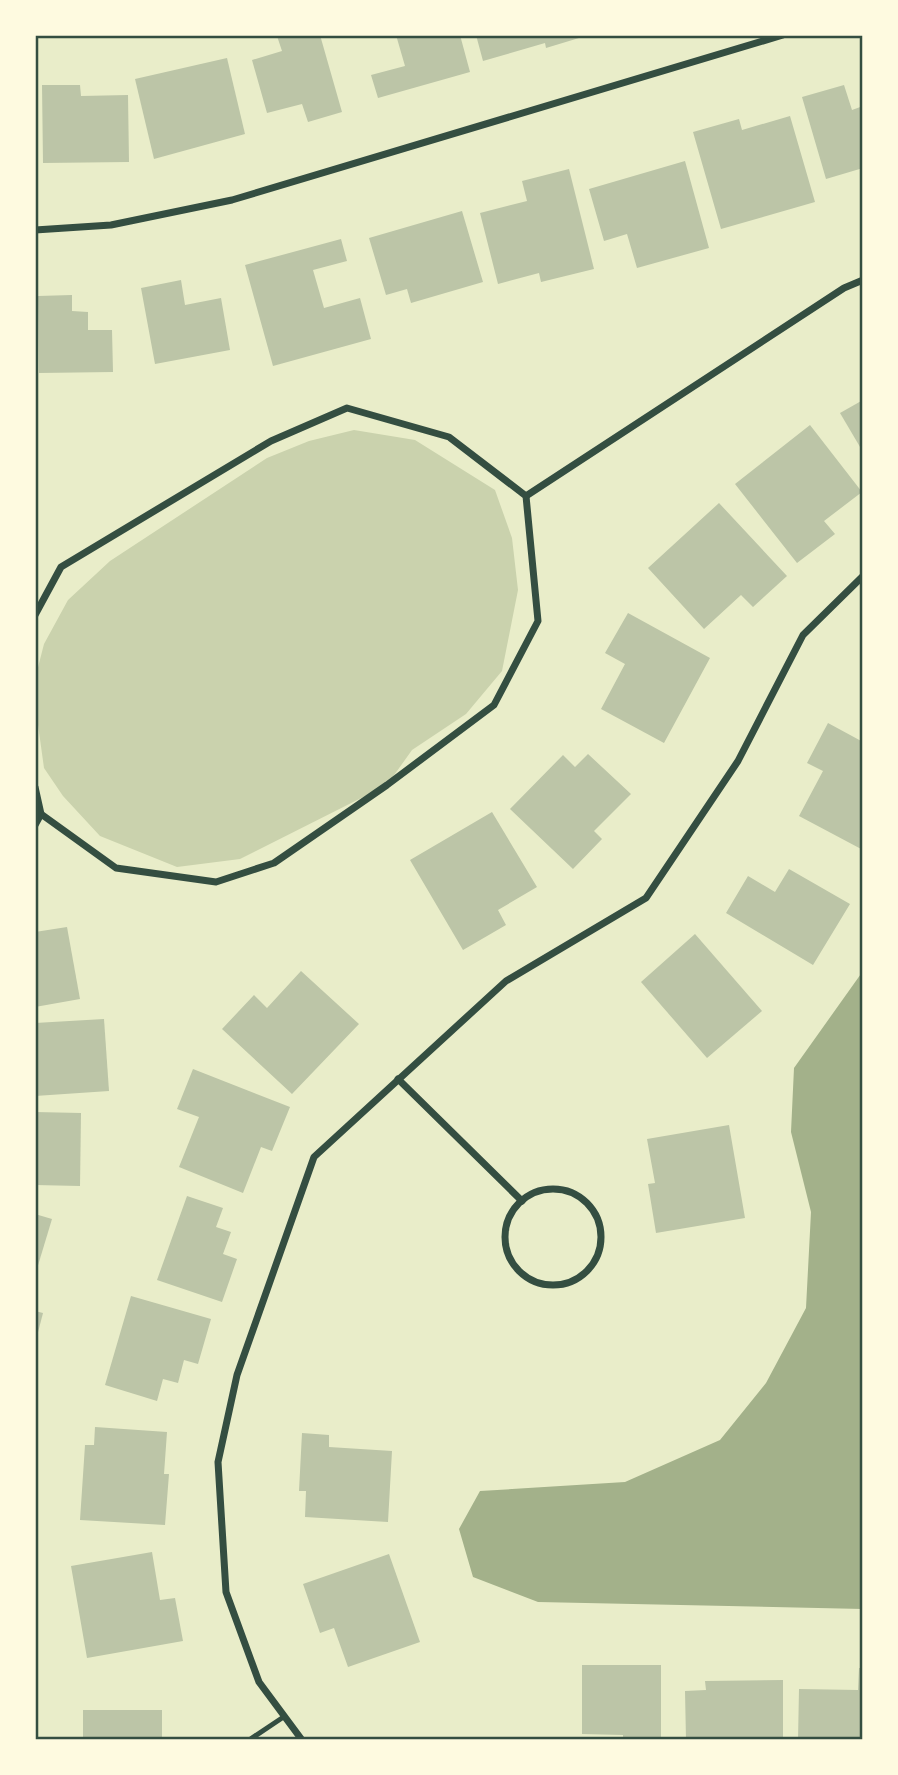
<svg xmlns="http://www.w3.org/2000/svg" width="898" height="1775" viewBox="0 0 898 1775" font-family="Arial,sans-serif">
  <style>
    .green { fill: #cad2ad }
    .water { fill: #a3b18a }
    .building { fill: #bcc5a7 }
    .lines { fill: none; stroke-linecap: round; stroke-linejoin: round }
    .service { stroke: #344e41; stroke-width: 5 }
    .minor { stroke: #344e41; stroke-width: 7 }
    .neatline { fill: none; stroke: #344e41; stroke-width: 2.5 }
  </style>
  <rect width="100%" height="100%" fill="#e9edc9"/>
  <path class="green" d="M354 430 415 440 495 490 512 538 518 590 502 671 466 714 412 750 387 785 240 859 177 867 100 836 63 796 44 768 35 703V679L44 644 68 600 110 561 267 458 309 441Z"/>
  <path class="water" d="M863 971V1609L538 1602 473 1577 459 1529 480 1491 625 1482 720 1440 766 1383 806 1308 811 1212 791 1132 794 1068Z"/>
  <g class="building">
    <path d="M320 35 342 112 308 122 302 104 267 113 252 60 282 51 277 36Z"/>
    <path d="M396 35H460L470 72 378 98 371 75 405 66Z"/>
    <path d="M476 35H578L579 38 546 48 545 43 483 61Z"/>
    <path d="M227 58 245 134 154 159 135 79Z"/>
    <path d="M42 85H80L81 96 128 95 129 162 43 163Z"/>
    <path d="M844 85 852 110 863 106V168L826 179 802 97Z"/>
    <path d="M790 116 815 202 721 229 693 132 739 119 742 130Z"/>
    <path d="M685 161 709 248 637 268 627 234 604 241 589 189Z"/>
    <path d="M569 169 594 269 541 282 539 273 498 284 480 213 527 201 522 181Z"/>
    <path d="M462 211 483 282 411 303 407 289 386 295 369 238Z"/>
    <path d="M341 239 347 261 313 270 324 308 360 298 371 339 273 366 245 265Z"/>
    <path d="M181 280 185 305 221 298 230 350 155 364 141 288Z"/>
    <path d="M72 295V311L88 312V330H112L113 372 39 373 38 296Z"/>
    <path d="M863 400V452L840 413Z"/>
    <path d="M810 425 862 492 824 521 835 534 797 563 735 484Z"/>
    <path d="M719 503 787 576 753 607 741 595 704 629 648 568Z"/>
    <path d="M628 613 710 658 664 743 601 709 625 664 605 653Z"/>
    <path d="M828 723 863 742V850L799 816 823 771 807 763Z"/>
    <path d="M588 754 631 794 594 831 602 839 573 869 510 809 563 755 575 767Z"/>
    <path d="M492 812 537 887 498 910 506 925 463 950 410 860Z"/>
    <path d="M789 869 850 904 813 965 726 913 748 876 775 892Z"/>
    <path d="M67 927 80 999 35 1007V932Z"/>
    <path d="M695 934 762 1011 707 1058 641 982Z"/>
    <path d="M301 971 359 1024 292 1094 222 1029 254 995 267 1008Z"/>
    <path d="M104 1019 109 1091 35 1096V1023Z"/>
    <path d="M193 1069 290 1107 272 1151 261 1147 243 1193 179 1167 199 1117 177 1109Z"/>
    <path d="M35 1112 81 1113 80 1186 35 1185Z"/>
    <path d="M729 1125 745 1218 656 1233 648 1184 655 1183 647 1139Z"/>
    <path d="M187 1196 223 1208 216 1227 231 1232 223 1254 237 1259 222 1302 157 1280Z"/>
    <path d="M35 1214 52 1219 36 1272H35Z"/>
    <path d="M131 1296 211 1319 198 1364 184 1360 178 1383 163 1379 157 1401 105 1385Z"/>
    <path d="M35 1311 43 1313 36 1340 35 1339Z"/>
    <path d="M95 1427 167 1432 164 1474H169L165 1525 80 1520 85 1445H94Z"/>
    <path d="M302 1433 329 1435V1447L392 1451 388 1522 305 1517 306 1491H299Z"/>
    <path d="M152 1552 160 1600 175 1598 183 1641 87 1658 71 1566Z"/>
    <path d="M389 1554 420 1642 348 1667 334 1628 320 1633 303 1584Z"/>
    <path d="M582 1665H661V1740H623V1735L582 1734Z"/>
    <path d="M859 1668H863V1740H798L799 1689 858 1690Z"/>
    <path d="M783 1680V1740H686L685 1691 706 1690 705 1681Z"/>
    <rect x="83" y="1710" width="79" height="30"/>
  </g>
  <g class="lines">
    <path class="service" d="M249 1740 282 1718"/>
    <g class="minor">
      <path d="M35 230 111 225 232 200 783 35"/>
      <path d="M526 496 844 288 863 280"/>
      <path d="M35 615 61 567 271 441 347 408 449 437 526 496 538 621 494 705 387 785 274 863 216 882 116 868 41 814 35 787"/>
      <path d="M35 814H41L35 825"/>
      <path d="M398 1079 522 1201"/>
      <circle cx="553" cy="1237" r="48"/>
      <path d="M302 1740 259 1682 226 1592 218 1462 237 1375 314 1157 506 981 646 898 738 761 803 635 863 576"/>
    </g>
  </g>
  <rect width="898" height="1775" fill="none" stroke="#fefae0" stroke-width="74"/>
  <rect x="37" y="37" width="824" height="1701" class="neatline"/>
</svg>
